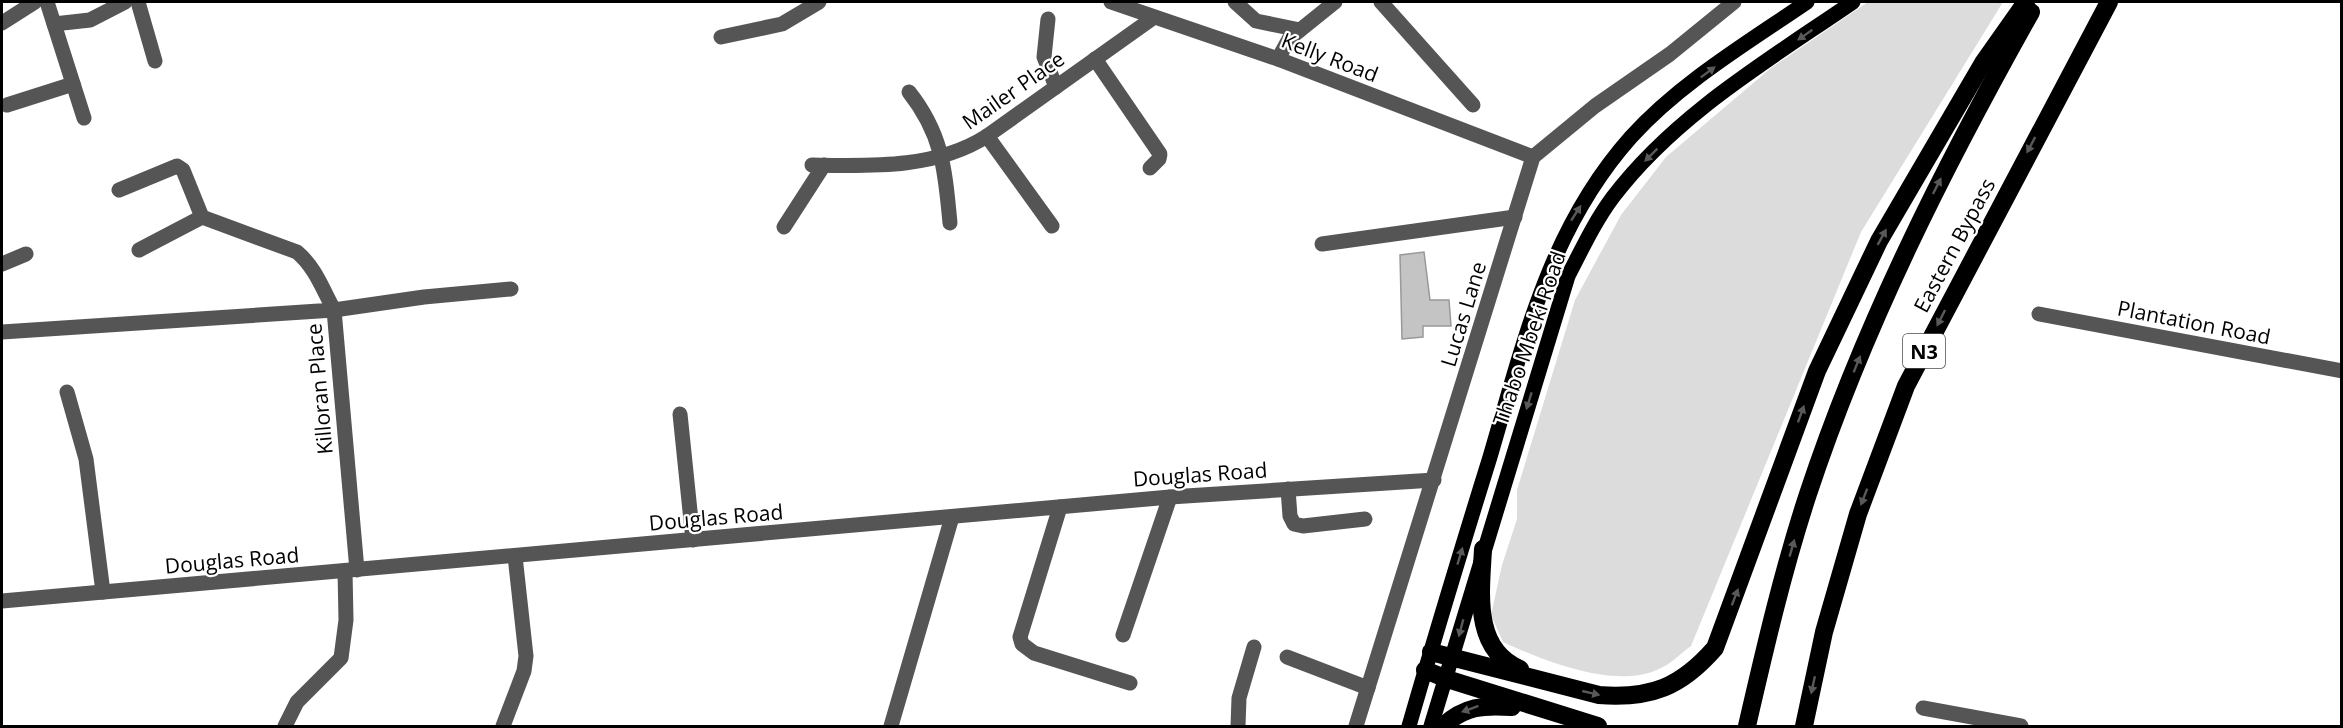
<svg xmlns="http://www.w3.org/2000/svg" width="2343" height="728" viewBox="0 0 2343 728" font-family="'Open Sans',sans-serif">
  <style>
    .green { fill: #dcdcdc }
    .building { fill: #c4c4c4; stroke: #999; stroke-width: 1.5 }
    .lines { fill: none; stroke-linecap: round; stroke-linejoin: round }
    .minor { stroke: #555; stroke-width: 15 }
    .major { stroke: #000; stroke-width: 15 }
    .highway { stroke: #000; stroke-width: 18 }
    .oneway { fill: #595959 }
    .labels { text-anchor: middle; dominant-baseline: central; stroke-width: 4.5; stroke-linejoin: round; paint-order: stroke }
    .shield { fill: #fff; stroke: #4c4c4c; stroke-width: 1.5 }
    .shield-label { font-size: 20px; font-weight: bold; fill: #000 }
    .street-label { font-size: 21px; fill: #000; stroke: #fff }
  </style>
  <rect width="100%" height="100%" fill="#fff"/>
  <path class="green" d="M1868 2H2003L1861 232 1691 646C1681 653 1672 663 1661 668 1618 691 1544 661 1503 642L1491 615 1502 565 1517 519V490L1575 300 1621 215 1666 157 1771 68Z"/>
  <path class="building" d="M1424 252 1430 300H1449L1451 326H1423V337L1402 339 1400 255Z"/>
  <g class="lines">
    <g class="minor">
      <path d="M47 2 84 118"/>
      <path d="M138 2 155 61"/>
      <path d="M1111 2 1278 59 1533 157"/>
      <path d="M1235 2 1256 21 1300 30"/>
      <path d="M1381 2 1473 105"/>
      <path d="M1048 19 1044 57 1056 87"/>
      <path d="M2 23 35 2"/>
      <path d="M54 24 90 20 125 2"/>
      <path d="M721 37 782 24 819 2"/>
      <path d="M1095 59 1160 154 1159 159 1150 168"/>
      <path d="M1278 59 1289 39 1335 2"/>
      <path d="M909 92C943 135 945 171 950 223"/>
      <path d="M7 105 73 84"/>
      <path d="M987 136 1052 226"/>
      <path d="M812 165C870 166 936 169 987 136L1153 18"/>
      <path d="M784 227 824 165"/>
      <path d="M1322 244 1515 217"/>
      <path d="M139 250 202 217"/>
      <path d="M2 264 26 254"/>
      <path d="M2039 314 2342 371"/>
      <path d="M2 332 334 310C323 290 315 267 297 252L202 217 183 170 177 166 119 190"/>
      <path d="M67 392 86 459 103 592"/>
      <path d="M680 414 693 540"/>
      <path d="M1288 489 1290 516 1294 524 1303 526 1365 519"/>
      <path d="M1060 507 1020 637 1022 644 1034 653 1130 683"/>
      <path d="M357 570 334 310 424 297 511 289"/>
      <path d="M2 601 1170 497 1434 480"/>
      <path d="M1123 635 1170 497"/>
      <path d="M1287 657 1368 688"/>
      <path d="M1923 708 2021 726"/>
      <path d="M285 726 297 702 341 658 346 620 345 571"/>
      <path d="M503 726 524 671 526 656 515 556"/>
      <path d="M891 726 952 517"/>
      <path d="M1238 726 1239 698 1254 647"/>
      <path d="M1356 726 1533 157 1595 106 1670 54 1734 2"/>
    </g>
    <g class="major">
      <path d="M1409 726C1435 636 1462 547 1490 457 1524 342 1549 229 1631 137 1680 83 1747 43 1807 2"/>
      <path d="M1431 726 1568 276C1582 249 1595 221 1613 197 1675 115 1770 59 1853 2"/>
    </g>
    <g class="highway">
      <path d="M1483 549C1481 591 1472 649 1520 669"/>
      <path d="M1431 652 1599 695C1651 699 1681 687 1715 648L1817 371 1879 241 1983 63 2026 2"/>
      <path d="M1425 670 1447 679 1598 726"/>
      <path d="M1443 726C1465 706 1483 705 1512 707"/>
      <path d="M1747 726C1765 648 1783 570 1808 494 1864 325 1944 167 2031 12"/>
      <path d="M1804 726 1824 632 1858 514 1906 386 2109 2"/>
    </g>
  </g>
  <defs><path id="oneway-solid" d="M-6-.8H1V-3.2L6.5 0L1 3.2V.8H-6Z" transform="scale(1.5)"/></defs>
  <g class="oneway">
    <use href="#oneway-solid" transform="translate(1805 35) rotate(145)"/>
    <use href="#oneway-solid" transform="translate(1708 72) rotate(-37)"/>
    <use href="#oneway-solid" transform="translate(2031 145) rotate(118)"/>
    <use href="#oneway-solid" transform="translate(1651 155) rotate(135)"/>
    <use href="#oneway-solid" transform="translate(1937 186) rotate(-63)"/>
    <use href="#oneway-solid" transform="translate(1576 213) rotate(-57)"/>
    <use href="#oneway-solid" transform="translate(1882 237) rotate(-61)"/>
    <use href="#oneway-solid" transform="translate(1941 318) rotate(117)"/>
    <use href="#oneway-solid" transform="translate(1857 364) rotate(-68)"/>
    <use href="#oneway-solid" transform="translate(1529 401) rotate(107)"/>
    <use href="#oneway-solid" transform="translate(1801 414) rotate(-70)"/>
    <use href="#oneway-solid" transform="translate(1864 497) rotate(111)"/>
    <use href="#oneway-solid" transform="translate(1792 548) rotate(-74)"/>
    <use href="#oneway-solid" transform="translate(1460 556) rotate(-73)"/>
    <use href="#oneway-solid" transform="translate(1735 597) rotate(-69)"/>
    <use href="#oneway-solid" transform="translate(1461 628) rotate(105)"/>
    <use href="#oneway-solid" transform="translate(1813 685) rotate(102)"/>
    <use href="#oneway-solid" transform="translate(1591 693) rotate(13)"/>
    <use href="#oneway-solid" transform="translate(1470 709) rotate(160)"/>
  </g>
  <g class="labels">
    <rect class="shield" x="1903" y="334" width="42" height="34" rx="4.5"/>
    <g class="shield-label">
      <text x="1924" y="351">N3</text>
    </g>
    <g class="street-label">
      <text transform="translate(1330 57) rotate(21)">Kelly Road</text>
      <text transform="translate(1013 90) rotate(-35)">Mailer Place</text>
      <text transform="translate(1954 245) rotate(-62)">Eastern Bypass</text>
      <text transform="translate(1463 314) rotate(-73)">Lucas Lane</text>
      <text transform="translate(2194 322) rotate(11)">Plantation Road</text>
      <text transform="translate(1529 338) rotate(-71)">Thabo Mbeki Road</text>
      <text transform="translate(319 389) rotate(-95)">Killoran Place</text>
      <text transform="translate(1200 474) rotate(-4)">Douglas Road</text>
      <text transform="translate(716 517) rotate(-5)">Douglas Road</text>
      <text transform="translate(232 560) rotate(-5)">Douglas Road</text>
    </g>
  </g>
  <rect width="2343" height="728" fill="none" stroke="#000000" stroke-width="6"/>
</svg>
